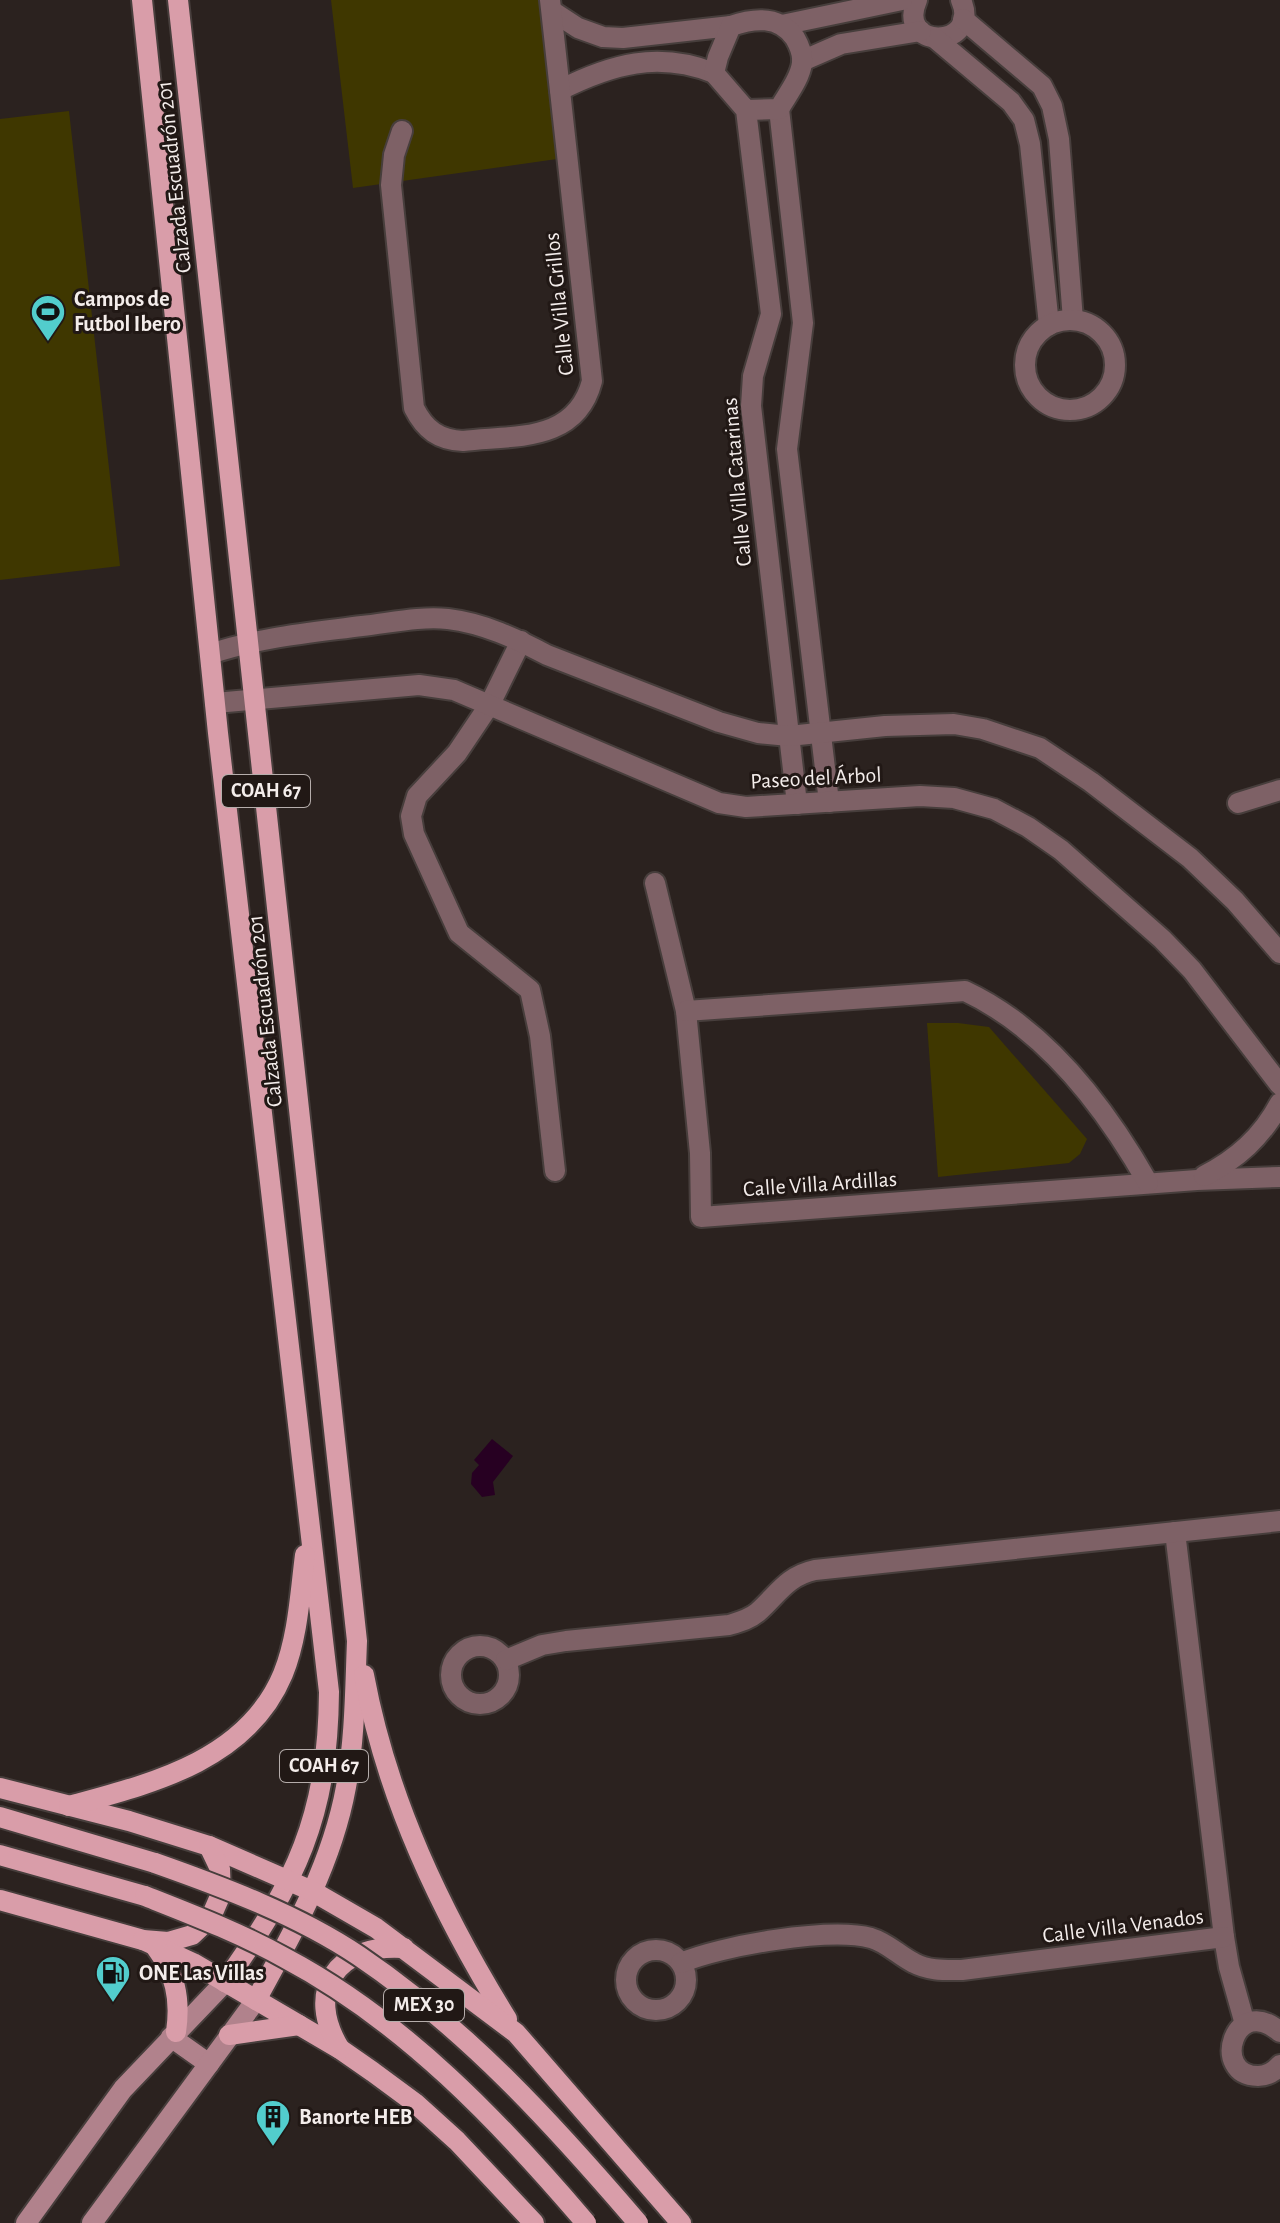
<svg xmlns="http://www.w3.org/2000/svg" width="1280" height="2223" viewBox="0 0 1280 2223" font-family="'Alegreya Sans',sans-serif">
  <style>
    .green { fill: #3f3700 }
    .water { fill: #270022 }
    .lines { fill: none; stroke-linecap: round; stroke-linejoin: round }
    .minor-casing { stroke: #473e3c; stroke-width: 24 }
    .secondary-casing { stroke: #473e3c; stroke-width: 24 }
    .primary-casing { stroke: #473e3c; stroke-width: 24 }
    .minor { stroke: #7e6166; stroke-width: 20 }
    .secondary { stroke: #b1828c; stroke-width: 20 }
    .primary { stroke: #d99da9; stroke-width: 20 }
    .primary-bridge-casing { stroke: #473e3c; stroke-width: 24; stroke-linecap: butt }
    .primary-bridge { stroke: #d99da9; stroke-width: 20 }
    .labels { text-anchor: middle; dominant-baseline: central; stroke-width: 6; stroke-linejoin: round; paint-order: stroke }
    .shield { fill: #211815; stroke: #b5adab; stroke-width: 2 }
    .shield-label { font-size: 20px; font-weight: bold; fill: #f4edeb }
    .street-label { font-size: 22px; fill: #f4edeb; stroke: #211815 }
    .poi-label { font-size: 22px; font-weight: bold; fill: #f4edeb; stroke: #211815; text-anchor: start }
  </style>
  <rect width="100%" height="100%" fill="#2b221f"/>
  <g class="green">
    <path d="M331 0H547L564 158 353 188Z"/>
    <path d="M69 111 120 566 0 580V119Z"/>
    <path d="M958 1023 989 1027 1087 1139 1080 1154 1069 1163 938 1177 927 1023Z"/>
  </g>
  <path class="water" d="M492 1439 513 1456 493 1482 495 1495 482 1497 471 1484 472 1473 479 1465 474 1460Z"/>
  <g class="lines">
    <defs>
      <g id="minor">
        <path d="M917 0C895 51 982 49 961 0"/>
        <path d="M552 11 578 28 603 37 623 38 731 26"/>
        <path d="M963 19 1042 86 1052 106 1059 139 1073 320"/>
        <path d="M782 25 902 0"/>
        <path d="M936 39 1011 102 1024 120 1030 144 1049 325"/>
        <path d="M802 61 841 44 921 31"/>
        <path d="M560 90C612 64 658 51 714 73"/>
        <path d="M779 109 803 323 787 449 829 802"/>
        <path d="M746 110 779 109C787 95 800 79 802 63 803 55 799 45 795 38 779 15 754 18 731 26L718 57 714 73 746 110 771 314 753 376 751 406 797 804"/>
        <path d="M402 131 394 155 391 185 414 408C425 430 439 440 463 441 515 435 576 443 592 381L550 0"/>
        <circle cx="1070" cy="365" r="45"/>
        <path d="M521 641 490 704 457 753 417 796 411 816 414 834 459 933 530 990 540 1036 555 1171"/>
        <path d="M210 654C261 637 309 633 362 626 390 623 420 616 448 619 483 623 517 639 547 655L719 722 758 733 789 736 885 726 954 724 983 729 1040 748 1091 782 1190 858 1235 901 1280 953"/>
        <path d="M215 703 419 685 454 690 719 803 746 807 920 796 954 798 994 809 1028 827 1061 850 1162 939 1192 970 1280 1085"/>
        <path d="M1238 803 1280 790"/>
        <path d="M655 883 686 1011 700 1153 701 1217 1197 1180 1280 1177"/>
        <path d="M686 1011 965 991C1046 1029 1105 1107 1148 1183"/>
        <path d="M1204 1176C1237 1159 1262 1137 1280 1103"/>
        <path d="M1175 1532 1224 1937 1229 1967 1245 2024"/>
        <circle cx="480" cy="1675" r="29"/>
        <path d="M506 1660 542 1645 566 1641 729 1625C739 1622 750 1619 758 1612 778 1594 787 1576 815 1570L1280 1521"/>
        <circle cx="656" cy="1980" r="30"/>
        <path d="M681 1963C720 1946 829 1927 871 1938 888 1943 898 1955 914 1963 929 1971 945 1970 962 1970L1224 1937"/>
        <path d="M1280 2032C1234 1992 1210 2076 1258 2076 1267 2076 1274 2072 1280 2065"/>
      </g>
      <g id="secondary">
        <path d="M171 2037 209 2064"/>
        <path d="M26 2223 123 2089 225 1982"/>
        <path d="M92 2223 256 2000"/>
      </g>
      <g id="primary">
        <path d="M142 0 218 733 329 1692C328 1817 296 1882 225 1982"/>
        <path d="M178 0 357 1641C355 1690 355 1739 346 1787 332 1864 293 1933 256 2000"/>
        <path d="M364 1675C387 1799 441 1912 507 2019"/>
        <path d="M0 1788 129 1821 209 1846 312 1891 376 1928 516 2033 681 2223"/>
        <path d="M69 1806C150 1784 247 1761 283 1674 298 1637 300 1594 305 1555"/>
        <path d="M0 1817 155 1863"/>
        <path d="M0 1855 145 1896"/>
        <path d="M0 1900 143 1940 168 1942 192 1935 211 1917 221 1894 220 1869 209 1846"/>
        <path d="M143 1940 193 1963 340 2049 373 2072 415 2103 457 2141 534 2223"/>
        <path d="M155 1946C175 1973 181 1998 176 2032"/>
        <path d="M229 2035 299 2025"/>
        <path d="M340 2049C304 1991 337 1943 404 1948"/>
      </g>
    </defs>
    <use href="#minor" class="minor-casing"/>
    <use href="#secondary" class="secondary-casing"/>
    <use href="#primary" class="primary-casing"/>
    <use href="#minor" class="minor"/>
    <use href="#secondary" class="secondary"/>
    <use href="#primary" class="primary"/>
    <defs>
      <g id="primary-bridge">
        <path d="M155 1863C223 1887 298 1915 359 1956 467 2029 554 2125 638 2223"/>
        <path d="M145 1896C193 1915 240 1933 285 1958 404 2021 500 2122 586 2223"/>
      </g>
    </defs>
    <use href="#primary-bridge" class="primary-bridge-casing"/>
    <use href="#primary-bridge" class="primary-bridge"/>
  </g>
  <defs>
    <symbol id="stadium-pin" viewBox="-11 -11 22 30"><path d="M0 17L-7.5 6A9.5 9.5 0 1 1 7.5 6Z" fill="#52cdcd" stroke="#211815"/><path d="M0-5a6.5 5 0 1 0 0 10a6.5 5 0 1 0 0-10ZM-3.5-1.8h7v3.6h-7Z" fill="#111"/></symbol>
    <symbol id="fuel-pin" viewBox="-11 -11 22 30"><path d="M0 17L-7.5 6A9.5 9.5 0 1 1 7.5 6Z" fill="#52cdcd" stroke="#211815"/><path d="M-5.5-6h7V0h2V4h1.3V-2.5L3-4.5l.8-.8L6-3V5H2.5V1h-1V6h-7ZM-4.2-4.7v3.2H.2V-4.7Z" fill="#111"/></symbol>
    <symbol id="building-pin" viewBox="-11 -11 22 30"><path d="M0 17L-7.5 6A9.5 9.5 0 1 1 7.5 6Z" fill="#52cdcd" stroke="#211815"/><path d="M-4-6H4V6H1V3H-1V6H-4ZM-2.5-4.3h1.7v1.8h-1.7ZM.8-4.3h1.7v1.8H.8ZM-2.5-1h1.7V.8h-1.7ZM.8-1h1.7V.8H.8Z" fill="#111"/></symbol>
  </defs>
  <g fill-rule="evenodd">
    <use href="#stadium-pin" x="28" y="292" width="40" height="54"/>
    <use href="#fuel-pin" x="93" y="1953" width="40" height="54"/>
    <use href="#building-pin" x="253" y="2097" width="40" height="54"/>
  </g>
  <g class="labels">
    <g class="shield">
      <rect x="222" y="775" width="88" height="32" rx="6"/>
      <rect x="280" y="1750" width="88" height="32" rx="6"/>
      <rect x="384" y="1989" width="80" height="32" rx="6"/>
    </g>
    <g class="shield-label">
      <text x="266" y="791">COAH 67</text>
      <text x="324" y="1766">COAH 67</text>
      <text x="424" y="2005">MEX 30</text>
    </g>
    <g class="street-label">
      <text transform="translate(174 177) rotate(-96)">Calzada Escuadrón 201</text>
      <text transform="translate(559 304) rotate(-96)">Calle Villa Grillos</text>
      <text transform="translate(737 482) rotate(-95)">Calle Villa Catarinas</text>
      <text transform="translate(816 778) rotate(-3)">Paseo del Árbol</text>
      <text transform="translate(265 1011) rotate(-96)">Calzada Escuadrón 201</text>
      <text transform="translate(820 1184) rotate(-4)">Calle Villa Ardillas</text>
      <text transform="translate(1123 1926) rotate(-7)">Calle Villa Venados</text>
    </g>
    <g class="poi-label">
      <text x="74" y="299">Campos de<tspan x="74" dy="25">Futbol Ibero</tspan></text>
      <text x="139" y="1973">ONE Las Villas</text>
      <text x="299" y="2117">Banorte HEB</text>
    </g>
  </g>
</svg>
